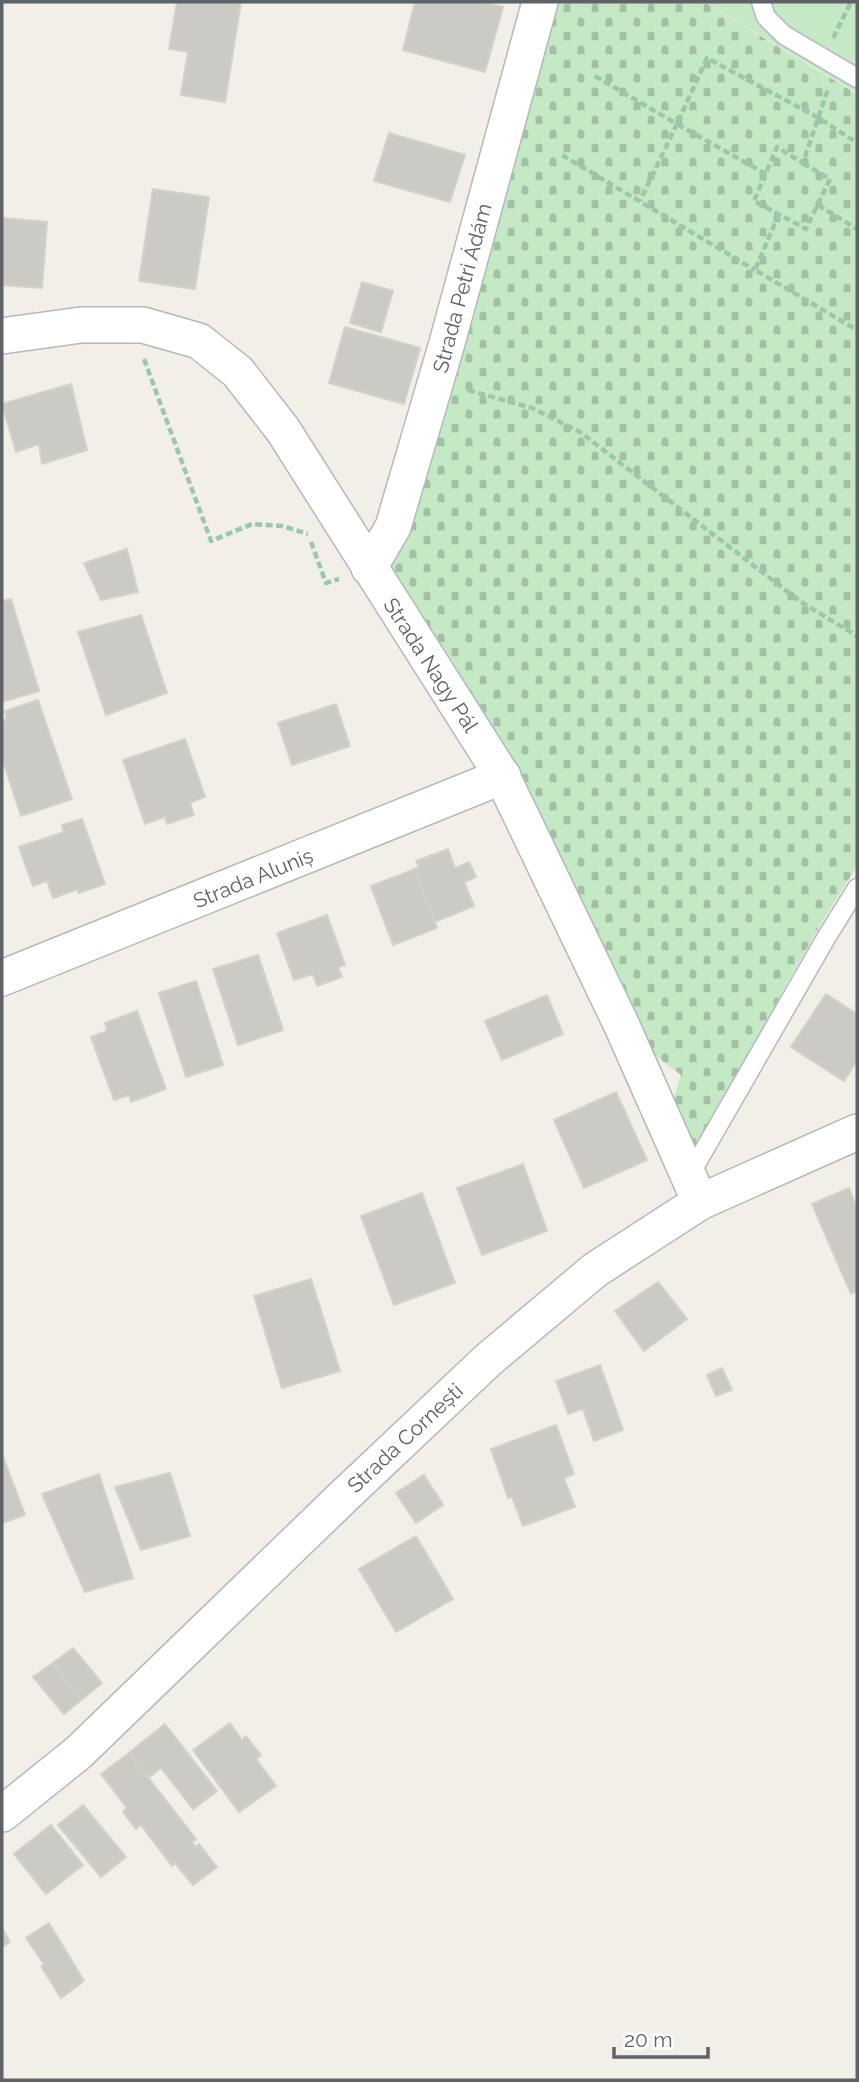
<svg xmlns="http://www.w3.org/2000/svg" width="859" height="2082" viewBox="0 0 859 2082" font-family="Raleway,sans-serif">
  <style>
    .green { fill: #c5e8c5 }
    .cemetery { fill: url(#cemetery-stones) }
    .building { fill: #cccac5; stroke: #d6d1c6; stroke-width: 2 }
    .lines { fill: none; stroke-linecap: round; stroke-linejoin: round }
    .service-casing { stroke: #b5b8bc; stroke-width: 21 }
    .minor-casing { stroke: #b5b8bc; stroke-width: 38 }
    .path { stroke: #9cc7a9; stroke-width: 4.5; stroke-dasharray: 7 3.5; stroke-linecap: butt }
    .service { stroke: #fff; stroke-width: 18 }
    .minor { stroke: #fff; stroke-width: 35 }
    .labels { text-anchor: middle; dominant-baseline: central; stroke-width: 5; stroke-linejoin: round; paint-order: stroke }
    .street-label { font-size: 21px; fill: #5f6368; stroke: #fff }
  </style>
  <defs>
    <pattern id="cemetery-stones" width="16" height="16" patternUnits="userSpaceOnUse" patternTransform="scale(1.75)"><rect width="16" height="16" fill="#c5e8c5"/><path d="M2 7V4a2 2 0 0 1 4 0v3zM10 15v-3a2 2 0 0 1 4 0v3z" fill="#a3c0a4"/></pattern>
  </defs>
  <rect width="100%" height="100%" fill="#f1efe8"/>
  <path class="green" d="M705 2H857V93Z"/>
  <path class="cemetery" d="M553 2H704L857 94V866L816 932 693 1152 671 1107 681 1075 644 1047 387 570Z"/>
  <g class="building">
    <path d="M177 2H241L225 102 181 95 188 52 169 49Z"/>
    <path d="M415 2H482L503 7 485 72 403 50Z"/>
    <path d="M389 133 465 155 450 202 374 181Z"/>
    <path d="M153 189 209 197 195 289 139 281Z"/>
    <path d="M2 218 47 222 42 288 2 285Z"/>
    <path d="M362 282 393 291 381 332 350 323Z"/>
    <path d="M345 327 420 348 404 404 329 383Z"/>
    <path d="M71 384 87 450 42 464 39 444 16 452 2 404Z"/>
    <path d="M127 549 138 592 101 600 84 563Z"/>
    <path d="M11 599 39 691 2 702V601Z"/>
    <path d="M141 615 167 693 106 715 78 632Z"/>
    <path d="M38 700 72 799 21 816 2 758V721L7 719 5 711Z"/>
    <path d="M336 704 350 746 292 765 278 723Z"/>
    <path d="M185 739 205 797 190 803 194 815 167 824 165 817 145 824 123 760Z"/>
    <path d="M82 819 105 884 79 893 78 889 53 898 47 881 33 886 19 847 64 832 62 825Z"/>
    <path d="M448 849 455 868 469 862 476 877 464 882 474 906 435 922 415 869 419 867 416 861Z"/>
    <path d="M415 869 437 928 393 945 371 886Z"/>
    <path d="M327 915 345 965 338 967 342 977 317 986 313 974 294 980 277 933Z"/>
    <path d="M258 955 283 1030 238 1045 213 969Z"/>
    <path d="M196 981 223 1065 186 1077 159 993Z"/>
    <path d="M826 994 857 1014V1060L844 1081 791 1047Z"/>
    <path d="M547 995 563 1034 502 1060 485 1021Z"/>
    <path d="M137 1011 166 1089 131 1102 129 1095 114 1100 91 1037 107 1031 105 1023Z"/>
    <path d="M616 1092 647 1160 584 1188 554 1120Z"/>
    <path d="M523 1164 547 1231 482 1255 457 1188Z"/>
    <path d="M849 1188 857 1209V1291L851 1294 812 1204Z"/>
    <path d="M422 1193 455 1283 394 1305 361 1216Z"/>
    <path d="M311 1279 340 1371 282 1388 254 1296Z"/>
    <path d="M658 1282 687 1319 644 1351 615 1311Z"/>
    <path d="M600 1365 623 1430 594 1441 583 1409 568 1414 556 1381Z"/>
    <path d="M722 1368 732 1390 716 1396 707 1375Z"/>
    <path d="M556 1425 574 1474 564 1478 575 1507 523 1526 512 1497 508 1498 491 1449Z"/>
    <path d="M2 1454 25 1515 2 1523Z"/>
    <path d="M170 1473 190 1536 141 1550 115 1487Z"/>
    <path d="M99 1474 133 1578 85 1592 42 1494Z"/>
    <path d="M424 1475 443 1505 416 1523 396 1493Z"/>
    <path d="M416 1536 453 1599 396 1632 359 1569Z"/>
    <path d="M73 1648 102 1683 81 1700 53 1663Z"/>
    <path d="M53 1663 81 1700 64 1714 33 1677Z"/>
    <path d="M230 1723 242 1740 246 1736 261 1755 256 1759 276 1786 239 1812 193 1750Z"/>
    <path d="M165 1724 217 1791 193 1809 161 1768 148 1778 129 1753Z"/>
    <path d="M129 1753 196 1839 192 1842 196 1847 199 1844 217 1867 193 1885 175 1863 172 1866 141 1825 136 1829 123 1812 127 1808 101 1774Z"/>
    <path d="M83 1805 126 1857 101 1877 58 1825Z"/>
    <path d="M51 1825 83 1865 46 1894 14 1854Z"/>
    <path d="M49 1923 84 1981 61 1998 41 1966 44 1964 26 1938Z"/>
    <path d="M2 1928 10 1942 2 1947Z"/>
  </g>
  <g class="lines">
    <defs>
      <g id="service">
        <path d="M761 2 766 17 784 35 857 78"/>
        <path d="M688 1178 826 938 857 888"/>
      </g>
      <g id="minor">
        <path d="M2 336 81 325H143L199 341 238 372 283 430 501 774 622 1026 700 1202"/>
        <path d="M369 568 393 527 447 343 540 2"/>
        <path d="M2 978 503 776"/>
        <path d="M2 1814 78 1753 344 1496 488 1360 595 1270 700 1202 857 1132"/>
      </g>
    </defs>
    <use href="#service" class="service-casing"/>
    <use href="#minor" class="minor-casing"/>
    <g class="path">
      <path d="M833 38 851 2"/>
      <path d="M595 76 677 124 640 201"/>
      <path d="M562 155 755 270"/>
      <path d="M803 163 830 179 806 229 754 201 777 147 803 163 828 89"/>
      <path d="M766 174 677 124 707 58 819 118 857 143"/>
      <path d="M818 205 857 229"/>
      <path d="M779 214 755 270 857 330"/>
      <path d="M144 359 211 541 252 524 282 526 308 534"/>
      <path d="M468 390 532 408 580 432 801 602 857 636"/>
      <path d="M311 542 326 583 339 579"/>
    </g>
    <use href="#service" class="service"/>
    <use href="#minor" class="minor"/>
  </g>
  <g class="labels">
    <g class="street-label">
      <text transform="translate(462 288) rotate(-75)">Strada Petri Ádám</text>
      <text transform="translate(431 665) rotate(57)">Strada Nagy Pál</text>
      <text transform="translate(253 878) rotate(-22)">Strada Aluniș</text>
      <text transform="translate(405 1438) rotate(-43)">Strada Cornești</text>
    </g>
  </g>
  <rect width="859" height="2082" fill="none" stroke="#5f6368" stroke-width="7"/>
  <path d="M614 2047v10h94v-10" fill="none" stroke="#5f6368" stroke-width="3.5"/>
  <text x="624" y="2047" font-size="21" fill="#5f6368" stroke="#ffffff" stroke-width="5" paint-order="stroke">20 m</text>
</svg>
